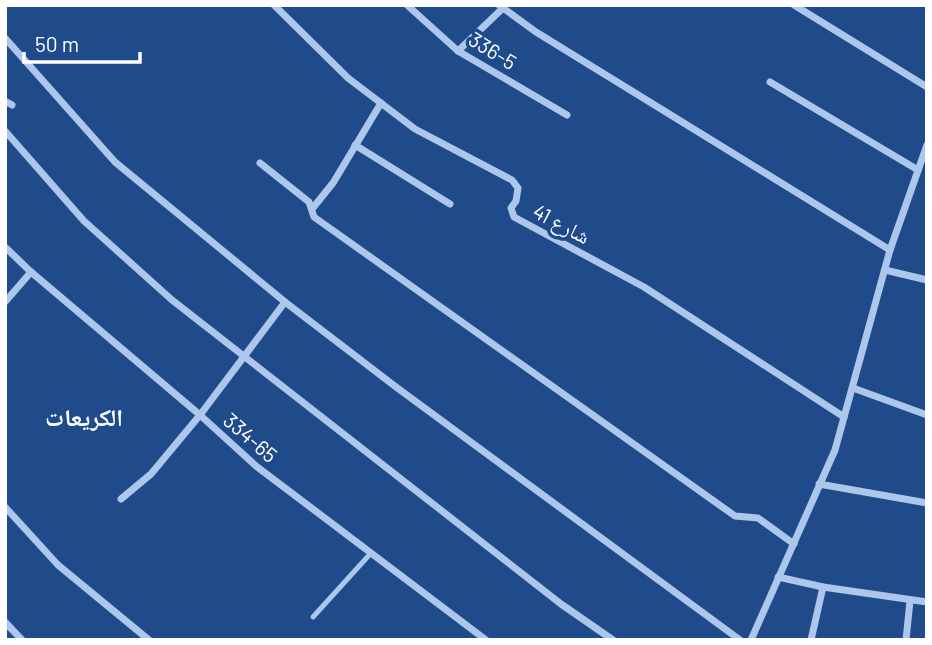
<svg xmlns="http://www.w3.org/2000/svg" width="932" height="645" viewBox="0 0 932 645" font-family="Barlow,'Noto Naskh Arabic',sans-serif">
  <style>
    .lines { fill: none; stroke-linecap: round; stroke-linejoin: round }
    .lane { stroke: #acc7eb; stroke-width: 5 }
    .street { stroke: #acc7eb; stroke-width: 7 }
    .labels { text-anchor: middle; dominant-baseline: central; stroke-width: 7; stroke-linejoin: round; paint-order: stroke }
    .street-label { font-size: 21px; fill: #fff; stroke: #204b8b }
    .quarter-label { font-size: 24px; font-weight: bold; fill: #fff; stroke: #204b8b }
  </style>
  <rect width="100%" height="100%" fill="#204b8b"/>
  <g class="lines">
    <path class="lane" d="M313 617 371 553"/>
    <g class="street">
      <path d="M274 5 348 78 415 129 512 180 518 188 516 201 511 208 514 217 644 287 844 417"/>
      <path d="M407 5 458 51 567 115"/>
      <path d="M499 5 536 32 890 250"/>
      <path d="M794 5 927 87"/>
      <path d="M5 38 115 162 285 302 396 387 740 640"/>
      <path d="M458 51 502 9"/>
      <path d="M770 82 918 170"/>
      <path d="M5 101 12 105"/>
      <path d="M6 132 84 221 172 300 561 604 613 640"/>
      <path d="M355 145 450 204"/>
      <path d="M260 163 309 202 314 217 735 516 758 518 794 544"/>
      <path d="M312 209 333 183 381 103"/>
      <path d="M5 247 31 272 200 415 256 466 486 640"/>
      <path d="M885 270 927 280"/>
      <path d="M5 302 31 272"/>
      <path d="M853 388 927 415"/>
      <path d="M819 484 927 503"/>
      <path d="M121 499 151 474 200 415 285 302"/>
      <path d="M5 507 58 565 149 640"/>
      <path d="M778 577 823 587 927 602"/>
      <path d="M5 622 22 640"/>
      <path d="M751 640 835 450 890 250 927 145"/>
      <path d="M811 640 823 587"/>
      <path d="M906 640 910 601"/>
    </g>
  </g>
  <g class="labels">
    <g class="street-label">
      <text transform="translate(493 50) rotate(32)">336-5</text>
      <text transform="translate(562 223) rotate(28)">شارع 41</text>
      <text transform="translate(251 437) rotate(41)">334-65</text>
    </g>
    <g class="quarter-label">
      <text x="84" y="416">الكريعات</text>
    </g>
  </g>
  <rect width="932" height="645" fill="none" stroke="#ffffff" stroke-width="14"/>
  <path d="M24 52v10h116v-10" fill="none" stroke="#ffffff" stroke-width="3.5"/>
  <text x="35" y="52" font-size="21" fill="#ffffff" stroke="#204b8b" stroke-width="5" paint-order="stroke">50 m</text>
</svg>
